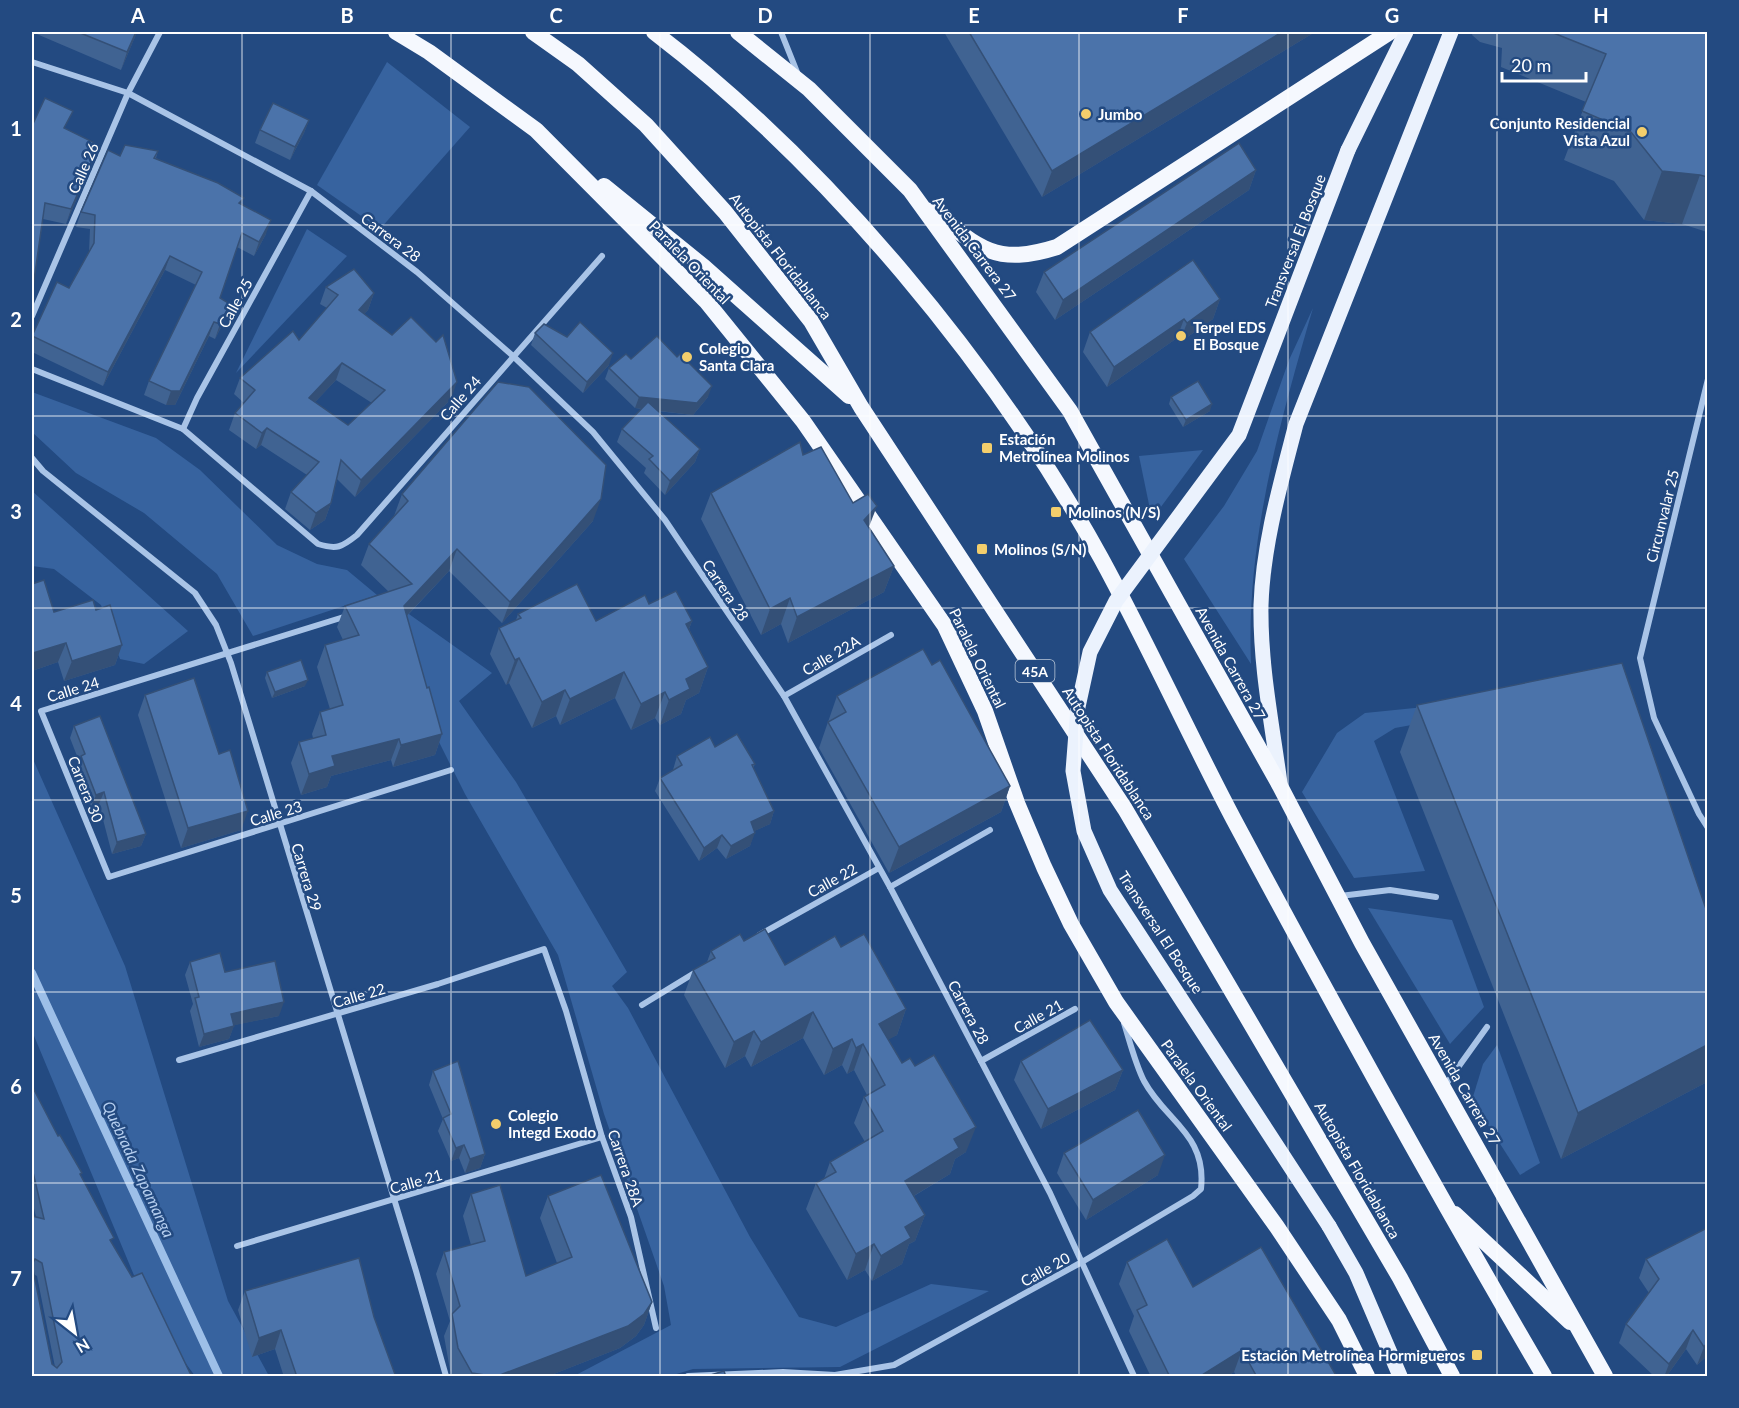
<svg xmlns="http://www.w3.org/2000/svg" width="1739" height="1408" viewBox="0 0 1739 1408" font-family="Lato,sans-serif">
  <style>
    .green { fill: #37639f }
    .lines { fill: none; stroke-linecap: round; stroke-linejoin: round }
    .stream { stroke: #9dbfe8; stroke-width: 8 }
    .minor { stroke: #a9c4e7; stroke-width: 6 }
    .primary { stroke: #ebf2fd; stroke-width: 15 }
    .trunk { stroke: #f5f8fe; stroke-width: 16 }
    .primary-bridge { stroke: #ebf2fd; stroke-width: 15 }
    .wall { fill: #406392; fill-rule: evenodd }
    .shaded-wall { fill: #345077 }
    .building { fill: #4b73aa; stroke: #345077; stroke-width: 1.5; fill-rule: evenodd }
    .grid { fill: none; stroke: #fff; stroke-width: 1.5; stroke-opacity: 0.55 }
    .poi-dot { fill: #f3ce6c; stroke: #234a81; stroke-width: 2 }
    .labels { text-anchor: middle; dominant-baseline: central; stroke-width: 5; stroke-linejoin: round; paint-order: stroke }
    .shield { fill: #234a81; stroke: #bdc9d9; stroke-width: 1.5 }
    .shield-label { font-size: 14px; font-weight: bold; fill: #fff }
    .poi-label { font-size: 15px; font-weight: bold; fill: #fff; stroke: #234a81; text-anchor: start }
    .street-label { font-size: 15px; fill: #fff; stroke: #234a81 }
    .water-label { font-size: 16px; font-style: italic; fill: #b5ceef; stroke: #234a81 }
    .neatline { fill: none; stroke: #fff; stroke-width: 2 }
    .grid-label { font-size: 20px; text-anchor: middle; font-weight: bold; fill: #fff }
  </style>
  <rect width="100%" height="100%" fill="#234a81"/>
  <g class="green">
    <path d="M387 62 470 127 380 229 317 185Z"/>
    <path d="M307 229 347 256 236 373Z"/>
    <path d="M1313 308C1279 425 1246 541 1251 664L1184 559 1224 506 1257 451 1289 360Z"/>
    <path d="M32 392 156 438 200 470 277 545 317 564 347 570 377 595 253 636 217 574 144 513 76 473 32 432Z"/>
    <path d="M1203 450 1152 519 1139 456Z"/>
    <path d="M32 491 188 631 144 664 120 659 101 605 54 569 32 566Z"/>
    <path d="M399 607 492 673 459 701 516 782 627 972 612 986 628 1008 750 1237 799 1317 836 1327 931 1284 989 1291 840 1367 693 1369 670 1376H574L671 1325 664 1286 604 1114 558 955 465 794 435 734Z"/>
    <path d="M1494 700 1483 712 1395 728 1374 741 1425 871 1354 878 1302 792 1337 733 1365 713Z"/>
    <path d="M32 757 125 966 228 1301 269 1376H195L151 1316 32 1031Z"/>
    <path d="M1368 908 1452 920 1484 1007 1450 1044Z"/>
    <path d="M1497 1045 1540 1163 1520 1175 1472 1100 1483 1064Z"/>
  </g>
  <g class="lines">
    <path class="stream" d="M32 973 219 1376"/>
    <g class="minor">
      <path d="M781 32 797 72"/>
      <path d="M32 62 128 93 311 191 417 272 513 356 593 432 665 520 784 696 890 887 1050 1193 1134 1376"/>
      <path d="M32 316 128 93 160 32"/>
      <path d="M32 369 183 429 318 544C337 550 342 547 357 535L602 256"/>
      <path d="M1708 379 1640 658 1654 718 1699 814 1708 828"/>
      <path d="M183 429 197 398 311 191"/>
      <path d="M32 458 43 471 195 593 216 625 231 663 416 1271 446 1376"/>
      <path d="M347 616 41 711 109 877 451 770"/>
      <path d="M784 696 891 635"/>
      <path d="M890 887 990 830"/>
      <path d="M1340 896 1390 890 1436 897"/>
      <path d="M759 935 879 868"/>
      <path d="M642 1005 696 972"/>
      <path d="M179 1060 438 984 544 949 566 1011 602 1137 631 1217 656 1328"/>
      <path d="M981 1061 1075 1009"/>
      <path d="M1444 1087 1487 1027"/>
      <path d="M237 1246 602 1137"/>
      <path d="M688 1376 783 1372 835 1375 894 1365 1082 1262 1193 1196 1201 1189C1207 1134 1166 1122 1144 1081 1135 1063 1130 1042 1124 1023"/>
    </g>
    <g class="primary">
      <path d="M1348 150 1406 32"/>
      <path d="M1280 783C1272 724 1260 665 1261 605 1263 544 1281 482 1296 424L1451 32"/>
      <path d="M1329 1226 1356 1273 1400 1376"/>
    </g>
    <g class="trunk">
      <path d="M396 32 429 52 536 130 706 301 803 421 945 626 985 711 1017 803 1044 867 1071 924 1116 1002 1277 1227 1339 1320 1367 1376"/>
      <path d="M533 32 578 64 646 125 725 212 811 321 861 407 1125 809 1400 1278 1452 1376"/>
      <path d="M654 32C828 165 995 366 1101 558 1148 644 1188 733 1234 820 1334 1007 1437 1193 1544 1376"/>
      <path d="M738 32 809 89 910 190 1070 411 1280 786 1362 943 1605 1376"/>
      <path d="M604 186 704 267 849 396"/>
      <path d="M933 210C978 249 997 266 1057 247L1390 32"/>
      <path d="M1455 1214 1570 1322"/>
    </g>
    <path class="primary-bridge" d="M1329 1226 1110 890 1084 831 1073 771 1078 707 1090 652 1116 601 1239 435 1348 150"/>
  </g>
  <g class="wall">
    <path d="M32 32V34V32H137L121 70Z"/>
    <path d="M944 32H1315L1042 197Z"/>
    <path d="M1473 32H1707V232L1682 224 1644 220 1614 181 1564 160 1586 102 1501 67 1502 48 1480 42 1472 35Z"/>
    <path d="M309 120 304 133 290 160 255 143 260 130Z"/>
    <path d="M32 126 66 129 93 160 66 224 43 219 33 287 32 292Z"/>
    <path d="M158 151 156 158 242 204 266 234 254 256 237 247 220 298 230 304 225 319 215 339 209 336 175 405H166L144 395 149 381 196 285 165 270 103 386 32 352V335L69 288 89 252 90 229 76 227 81 212 120 156Z"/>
    <path d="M1256 170 1249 190 1055 320 1036 292 1044 272Z"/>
    <path d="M326 287 374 293 368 310 364 314 451 399 355 497 337 479 331 503 325 520 310 530 285 509 291 492 307 475 261 445 256 449 229 430 235 413 244 403 234 394 240 378 299 340 327 308 320 304ZM336 380 372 403 348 425 315 402Z"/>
    <path d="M1220 299 1213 319 1179 343 1177 338 1107 387 1083 352 1090 332Z"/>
    <path d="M535 333 567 337 609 365 583 393 531 345Z"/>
    <path d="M631 359 708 397 693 415 657 411 700 449 695 462 665 495 644 473 646 468 617 442 622 429 642 409 635 408 605 379 609 368Z"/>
    <path d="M1171 397 1210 411 1183 427 1169 404Z"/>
    <path d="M803 455 869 527 894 566 884 592 788 643 781 624 761 635 701 519 711 493Z"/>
    <path d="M402 494 593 521 502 623 449 571 407 616 427 688 442 734 435 755 393 767 391 760 331 776 327 787 301 795 291 763 299 742 313 738 312 734 320 712 330 709 317 667 325 645 343 640 337 627 345 606 389 592 361 565 369 544 394 516Z"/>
    <path d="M32 584 54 612 96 610 122 645 115 665 64 681 58 662 32 671Z"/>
    <path d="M649 604 692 621 689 629 708 667 699 693 686 700 681 714 660 725 655 718 631 730 615 698 560 725 556 716 532 728 509 683 506 685 490 654 499 628 516 620 518 614 596 621Z"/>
    <path d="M932 665 1010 786 1001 812 889 873 819 748 837 696Z"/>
    <path d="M267 672 305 686 272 698 265 678Z"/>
    <path d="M145 695 241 830 181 848 138 715Z"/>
    <path d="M1417 705 1707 912V1082L1561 1159 1400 752Z"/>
    <path d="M74 726 146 834 141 846 112 854 99 804 91 807 76 768 79 761 70 738Z"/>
    <path d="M715 747 755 764 753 768 774 811 770 824 754 831 750 846 726 859 717 848 699 861 655 791 660 778 673 770 677 756Z"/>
    <path d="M744 941 785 965 841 947 906 1009 897 1035 888 1039 902 1063 966 1152 955 1159 950 1174 914 1196 925 1215 915 1241 909 1244 902 1264 872 1281 865 1270 847 1280 806 1209 816 1183 824 1179 830 1162 865 1142 854 1123 864 1097 867 1095 854 1070 847 1074 842 1065 824 1075 803 1038 751 1067 745 1056 725 1068 684 995 693 970 707 962 711 951Z"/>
    <path d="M190 962 225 972 279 1016 234 1025 229 1039 199 1047 190 1011 193 1004 185 975Z"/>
    <path d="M1021 1061 1123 1070 1115 1090 1041 1129 1014 1080Z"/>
    <path d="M433 1071 485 1154 480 1168 465 1173 459 1158 451 1161 438 1131 443 1119 429 1085Z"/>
    <path d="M32 1086 58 1136 81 1176 112 1243 190 1373 32 1377V1216L36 1217 32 1200ZM33 1274 37 1276 55 1367 52 1364Z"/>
    <path d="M1064 1153 1158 1175 1086 1220 1057 1173Z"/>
    <path d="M471 1194 526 1276 557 1263 540 1218 548 1196 652 1302 644 1325 636 1336 620 1348 546 1377H453L450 1370 444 1336 450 1321 436 1274 444 1252 471 1245 463 1216Z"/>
    <path d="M1707 1228V1356L1697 1365 1686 1349 1666 1377H1655L1619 1343 1626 1324 1649 1293 1639 1278 1646 1259Z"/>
    <path d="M1127 1262 1193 1287 1337 1377H1237L1234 1372 1226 1377H1151L1129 1331 1134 1316 1119 1284Z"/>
    <path d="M245 1291 374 1317 396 1377H284L275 1349 252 1357 238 1310Z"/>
  </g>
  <g class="shaded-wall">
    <path d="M136 32H137L121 70 127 52Z"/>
    <path d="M1282 32H1315L1042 197 1052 171Z"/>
    <path d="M309 120 304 133 290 160 295 147Z"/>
    <path d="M99 145 93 160 66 224 71 209Z"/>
    <path d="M1256 170 1249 190 1055 320 1063 300Z"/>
    <path d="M1662 171 1700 175 1682 224 1644 220Z"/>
    <path d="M271 220 266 234 254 256 259 242Z"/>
    <path d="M170 256 165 270 103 386 108 372Z"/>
    <path d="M374 293 368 310 353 327 359 310Z"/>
    <path d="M1220 299 1213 319 1179 343 1187 323Z"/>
    <path d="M230 304 225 319 215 339 220 324Z"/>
    <path d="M1184 319 1177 338 1107 387 1114 367Z"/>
    <path d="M214 322 209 336 175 405H166L171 391Z"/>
    <path d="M613 353 609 365 583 393 587 382Z"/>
    <path d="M342 363 336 380 303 415 309 398Z"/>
    <path d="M457 382 451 399 355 497 361 480Z"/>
    <path d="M712 386 708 397 693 415 635 408 639 397Z"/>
    <path d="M1212 404 1210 411 1183 427 1186 420Z"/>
    <path d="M267 428 261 445 256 449 262 433Z"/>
    <path d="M700 449 695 462 665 495 670 481Z"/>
    <path d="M601 499 593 521 502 623 510 602Z"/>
    <path d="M331 503 325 520 310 530 316 513Z"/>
    <path d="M877 506 867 532 864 520Z"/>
    <path d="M457 549 449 571 396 627 404 606Z"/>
    <path d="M894 566 884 592 788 643 797 617Z"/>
    <path d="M790 598 781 624 761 635 770 609Z"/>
    <path d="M692 621 682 647 686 624Z"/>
    <path d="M66 643 58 662 32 671V657L33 653Z"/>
    <path d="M122 645 115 665 64 681 72 661Z"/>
    <path d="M519 658 509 683 506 685 515 660Z"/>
    <path d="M708 667 699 693 686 700 681 714 660 725 669 700 686 679Z"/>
    <path d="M624 672 615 698 560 725 570 699Z"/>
    <path d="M308 680 305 686 272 698 275 692Z"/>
    <path d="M565 690 556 716 532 728 542 702Z"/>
    <path d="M665 692 655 718 631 730 641 704Z"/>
    <path d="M442 734 435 755 393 767 401 745Z"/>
    <path d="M399 739 391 760 331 776 327 787 301 795 309 774 332 756Z"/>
    <path d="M1010 786 1001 812 889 873 899 847Z"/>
    <path d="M104 792 99 804 91 807 96 795Z"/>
    <path d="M248 811 241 830 181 848 188 828Z"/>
    <path d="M774 811 770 824 746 835 751 822Z"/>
    <path d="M755 833 750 846 726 859 731 846Z"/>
    <path d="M146 834 141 846 112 854 117 842Z"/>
    <path d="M722 835 717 848 699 861 704 848Z"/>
    <path d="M284 1002 279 1016 226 1027 231 1014Z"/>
    <path d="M906 1009 897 1035 870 1050 879 1024Z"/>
    <path d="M813 1012 803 1038 751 1067 761 1042Z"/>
    <path d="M234 1026 229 1039 199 1047 204 1034Z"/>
    <path d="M754 1031 745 1056 725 1068 734 1042Z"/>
    <path d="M852 1039 842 1065 824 1075 833 1049Z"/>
    <path d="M863 1044 854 1070 847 1074 856 1048Z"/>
    <path d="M1707 1045V1082L1561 1159 1578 1113Z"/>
    <path d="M1123 1070 1115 1090 1041 1129 1048 1109Z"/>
    <path d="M976 1127 966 1152 955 1159 950 1174 895 1207 905 1181 954 1139Z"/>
    <path d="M464 1145 459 1158 451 1161 456 1148Z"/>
    <path d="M485 1154 480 1168 465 1173 470 1159Z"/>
    <path d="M1165 1155 1158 1175 1086 1220 1093 1200Z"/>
    <path d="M925 1215 915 1241 909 1244 902 1264 872 1281 881 1256 905 1227Z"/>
    <path d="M874 1244 865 1270 847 1280 856 1254Z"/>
    <path d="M652 1302 644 1325 636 1336 620 1348 546 1377H484L485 1375Z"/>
    <path d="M281 1330 275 1349 252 1357 259 1338Z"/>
    <path d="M1693 1330 1686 1349 1666 1377H1664L1669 1364Z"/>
    <path d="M1707 1343V1356L1697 1365 1704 1347Z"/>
    <path d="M1242 1350 1234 1372 1226 1377H1199Z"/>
  </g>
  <g class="building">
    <path d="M78 32H136L127 52Z"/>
    <path d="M969 32H1282L1052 171Z"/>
    <path d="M1551 32H1707V177L1700 175 1662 171 1631 132 1582 111 1606 54Z"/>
    <path d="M45 98 73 111 64 128 99 145 71 209 45 203 33 287H32V126Z"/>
    <path d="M273 103 309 120 295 147 260 130Z"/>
    <path d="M1239 143 1256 170 1063 300 1044 272Z"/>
    <path d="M125 145 158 151 154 158 218 183 244 198 239 203 271 220 259 242 242 233 220 298 230 304 220 324 214 322 180 391H171L149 381 202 272 170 256 108 372 32 336 57 282 69 288 94 243 95 215 81 212 108 150 120 156Z"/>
    <path d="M1193 260 1220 299 1187 323 1184 319 1114 367 1090 332Z"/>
    <path d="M354 269 374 293 359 310 392 335 411 317 436 342 443 335 457 382 361 480 341 460 331 503 316 513 291 492 319 462 267 428 262 433 235 413 255 390 240 378 293 331 299 340 338 295 326 287ZM342 363 385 390 348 425 309 398Z"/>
    <path d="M580 322 613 353 587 382 535 333 544 324 567 337Z"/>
    <path d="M657 336 677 357 680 354 712 386 697 403 639 397 609 368 626 354 631 359Z"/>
    <path d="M1198 381 1212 404 1186 420 1171 397Z"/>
    <path d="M498 382 529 387 606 465 601 499 510 602 457 549 404 606 427 688 429 687 442 734 401 745 399 739 332 756 335 766 309 774 299 742 326 735 320 712 343 705 325 645 359 635 345 606 412 584 369 544 408 501 402 494Z"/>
    <path d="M648 402 700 449 670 481 649 459 653 456 622 429Z"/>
    <path d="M800 442 803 455 821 447 853 503 868 494 877 506 864 520 894 566 797 617 790 598 770 609 711 493Z"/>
    <path d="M44 580 54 612 93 600 96 610 110 605 122 645 72 661 66 643 33 653 32 648V584Z"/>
    <path d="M577 584 596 621 645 595 649 604 676 591 692 621 686 624 708 667 686 679 690 689 669 700 665 692 641 704 624 672 570 699 565 690 542 702 519 658 515 660 499 628 521 618 518 614Z"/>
    <path d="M923 649 932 665 940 660 1010 786 899 847 828 722 846 712 837 696Z"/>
    <path d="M301 660 308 680 275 692 267 672Z"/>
    <path d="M1622 663 1707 912V1045L1578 1113 1417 705Z"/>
    <path d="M194 678 219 754 230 750 248 811 188 828 145 695Z"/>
    <path d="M100 716 146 834 117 842 104 792 96 795 81 756 85 754 74 726Z"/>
    <path d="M737 734 755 764 752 765 774 811 751 822 755 833 731 846 722 835 704 848 660 778 682 765 677 756 710 737 715 747Z"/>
    <path d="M765 929 785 965 835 936 841 947 864 934 906 1009 879 1024 902 1063 910 1058 915 1066 934 1055 976 1127 954 1139 959 1148 905 1181 925 1215 905 1227 911 1238 881 1256 874 1244 856 1254 816 1183 836 1172 830 1162 883 1131 864 1097 885 1085 863 1044 856 1048 852 1039 833 1049 813 1012 761 1042 754 1031 734 1042 693 970 715 958 711 951 740 934 744 941Z"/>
    <path d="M220 953 225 972 275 961 284 1002 231 1014 234 1026 204 1034 195 998 199 997 190 962Z"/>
    <path d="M1090 1020 1123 1070 1048 1109 1021 1061Z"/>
    <path d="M458 1061 485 1154 470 1159 464 1145 456 1148 443 1118 451 1114 433 1071Z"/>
    <path d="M32 1086 58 1136 60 1135 82 1173 80 1174 114 1238 110 1240 132 1277 142 1273 190 1373 195 1377H32V1216L44 1219 32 1168ZM35 1259 42 1263 62 1362 57 1368 52 1364 32 1265Z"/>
    <path d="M1138 1110 1165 1155 1093 1200 1064 1153Z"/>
    <path d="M601 1175 652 1302 644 1314 628 1326 500 1375H485L472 1373 458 1348 452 1314 460 1306 444 1252 485 1241 471 1194 500 1185 526 1276 572 1257 548 1196Z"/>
    <path d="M1707 1228V1343L1704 1347 1693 1330 1669 1364 1626 1324 1659 1279 1646 1259Z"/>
    <path d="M1167 1239 1193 1287 1261 1247 1337 1377H1257L1242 1350 1199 1377H1170L1137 1310 1147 1305 1127 1262Z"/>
    <path d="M359 1258 374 1317 396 1377H297L281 1330 259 1338 245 1291Z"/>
    <path d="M724 1371 726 1377H704Z"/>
  </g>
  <path class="grid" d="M242 32V1376M451 32V1376M660 32V1376M870 32V1376M1079 32V1376M1288 32V1376M1497 32V1376M32 225H1708M32 416H1708M32 608H1708M32 800H1708M32 992H1708M32 1183H1708"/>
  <g class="poi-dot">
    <circle cx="1086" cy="114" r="6"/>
    <circle cx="1642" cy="132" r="6"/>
    <circle cx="1181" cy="336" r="6"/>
    <circle cx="687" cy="357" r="6"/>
    <rect x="981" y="442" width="12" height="12" rx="3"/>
    <rect x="1050" y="506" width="12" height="12" rx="3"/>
    <rect x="976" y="543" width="12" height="12" rx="3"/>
    <circle cx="496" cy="1124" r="6"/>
    <rect x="1471" y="1349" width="12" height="12" rx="3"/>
  </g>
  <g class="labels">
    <rect class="shield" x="1015.5" y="660" width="39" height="22" rx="4.5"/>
    <g class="shield-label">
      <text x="1035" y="671">45A</text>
    </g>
    <g class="poi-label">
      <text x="1098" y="114">Jumbo</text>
      <text x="1630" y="123" text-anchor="end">Conjunto Residencial<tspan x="1630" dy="17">Vista Azul</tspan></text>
      <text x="1193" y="327">Terpel EDS<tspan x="1193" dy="17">El Bosque</tspan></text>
      <text x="699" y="348">Colegio<tspan x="699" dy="17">Santa Clara</tspan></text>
      <text x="999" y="439">Estación<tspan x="999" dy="17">Metrolínea Molinos</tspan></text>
      <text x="1068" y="512">Molinos (N/S)</text>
      <text x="994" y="549">Molinos (S/N)</text>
      <text x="508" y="1115">Colegio<tspan x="508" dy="17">Integd Exodo</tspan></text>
      <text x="1465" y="1355" text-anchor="end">Estación Metrolínea Hormigueros</text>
    </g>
    <g class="street-label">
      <text transform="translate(83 168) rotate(-66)">Calle 26</text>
      <text transform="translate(391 237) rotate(37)">Carrera 28</text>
      <text transform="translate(1295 241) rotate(-69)">Transversal El Bosque</text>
      <text transform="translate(975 248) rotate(53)">Avenida Carrera 27</text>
      <text transform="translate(781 256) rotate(52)">Autopista Floridablanca</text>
      <text transform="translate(690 262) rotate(46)">Paralela Oriental</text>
      <text transform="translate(235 303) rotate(-61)">Calle 25</text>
      <text transform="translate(460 398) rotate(-49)">Calle 24</text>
      <text transform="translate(1662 516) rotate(-76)">Circunvalar 25</text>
      <text transform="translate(726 590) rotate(56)">Carrera 28</text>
      <text transform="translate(831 655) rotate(-30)">Calle 22A</text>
      <text transform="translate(978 658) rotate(64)">Paralela Oriental</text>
      <text transform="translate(1231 663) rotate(61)">Avenida Carrera 27</text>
      <text transform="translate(73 689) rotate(-17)">Calle 24</text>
      <text transform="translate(1109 753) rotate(57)">Autopista Floridablanca</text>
      <text transform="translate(86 789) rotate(68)">Carrera 30</text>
      <text transform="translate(276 813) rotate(-17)">Calle 23</text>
      <text transform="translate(307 877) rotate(73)">Carrera 29</text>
      <text transform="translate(832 880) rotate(-29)">Calle 22</text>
      <text transform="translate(1161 932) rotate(57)">Transversal El Bosque</text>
      <text transform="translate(359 995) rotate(-16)">Calle 22</text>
      <text transform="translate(969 1012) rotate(62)">Carrera 28</text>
      <text transform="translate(1038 1016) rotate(-29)">Calle 21</text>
      <text transform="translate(1197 1085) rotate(54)">Paralela Oriental</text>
      <text transform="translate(1465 1089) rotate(60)">Avenida Carrera 27</text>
      <text transform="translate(626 1168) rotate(71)">Carrera 28A</text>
      <text transform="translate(1358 1170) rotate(60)">Autopista Floridablanca</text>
      <text transform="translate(416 1181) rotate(-16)">Calle 21</text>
      <text transform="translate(1045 1269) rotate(-29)">Calle 20</text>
    </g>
    <g class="water-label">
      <text transform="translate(139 1169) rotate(65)">Quebrada Zapamanga</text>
    </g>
  </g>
  <rect width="1739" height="1408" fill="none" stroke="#234a81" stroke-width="66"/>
  <g transform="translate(75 1333) rotate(149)" stroke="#234a81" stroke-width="4.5" paint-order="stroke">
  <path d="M0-4.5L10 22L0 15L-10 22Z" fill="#ffffff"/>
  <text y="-9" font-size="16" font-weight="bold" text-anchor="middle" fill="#ffffff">N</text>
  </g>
  <path d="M1502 72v9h84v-9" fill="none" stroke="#ffffff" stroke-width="3"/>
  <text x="1511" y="72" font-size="18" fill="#ffffff" stroke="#234a81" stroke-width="4.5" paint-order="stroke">20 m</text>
  <rect x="33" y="33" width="1673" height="1342" class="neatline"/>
  <g class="grid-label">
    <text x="138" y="23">A</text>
    <text x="347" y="23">B</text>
    <text x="556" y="23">C</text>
    <text x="765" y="23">D</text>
    <text x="974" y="23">E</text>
    <text x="1183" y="23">F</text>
    <text x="1392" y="23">G</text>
    <text x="1601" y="23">H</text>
    <text x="16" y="136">1</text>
    <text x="16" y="327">2</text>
    <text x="16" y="519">3</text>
    <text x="16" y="711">4</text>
    <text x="16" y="903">5</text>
    <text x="16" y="1094">6</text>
    <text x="16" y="1286">7</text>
  </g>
</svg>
